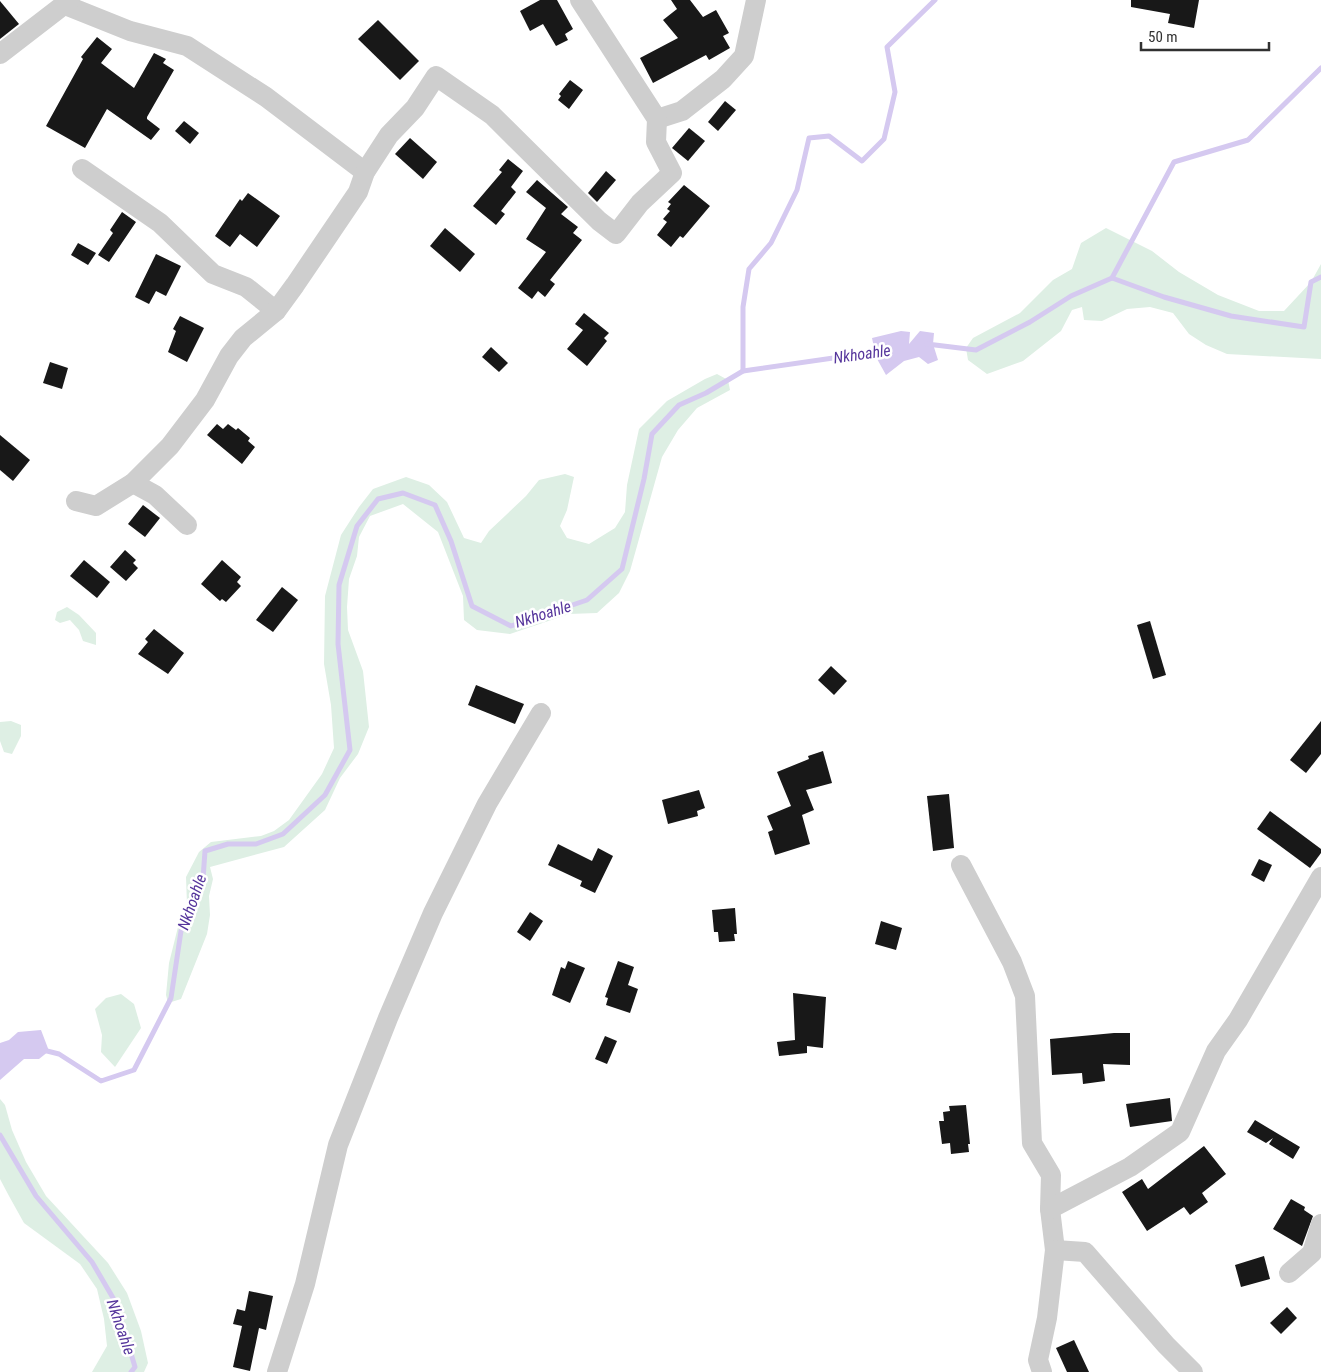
<svg xmlns="http://www.w3.org/2000/svg" width="1321" height="1372" viewBox="0 0 1321 1372" font-family="'Roboto Condensed',sans-serif">
  <style>
    .green { fill: #deefe4 }
    .water { fill: #d5c9f0 }
    .lines { fill: none; stroke-linecap: round; stroke-linejoin: round }
    .stream { stroke: #d5c9f0; stroke-width: 5 }
    .building { fill: #181818 }
    .minor { stroke: #cecece; stroke-width: 20 }
    .labels { text-anchor: middle; dominant-baseline: central; stroke-width: 5; stroke-linejoin: round; paint-order: stroke }
    .water-label { font-size: 16px; font-style: italic; fill: #56369c; stroke: #fff }
  </style>
  <rect width="100%" height="100%" fill="#fff"/>
  <g class="green">
    <path d="M1106 228 1152 251 1179 272 1218 295 1259 311H1284L1311 282 1321 264V359L1227 354 1206 345 1189 334 1173 313 1150 307 1127 309 1102 321 1084 320 1082 307 1072 310 1061 331 1023 361 987 374 968 360 966 348 973 338 1020 313 1053 280 1072 269 1081 243Z"/>
    <path d="M717 374 728 380 730 390 697 408 678 430 662 457 630 571 619 593 597 613 569 614 510 634 477 630 464 620 463 596 438 532 403 504 370 516 359 537 357 556 349 579 347 607 348 630 363 671 369 727 358 754 340 778 325 810 284 847 210 867 213 879 209 896 210 915 207 934 181 999 168 1003 166 995 169 963 180 919 187 905 186 877 199 852 211 842 261 836 274 831 289 820 322 774 334 748 331 705 324 664 325 596 341 535 359 507 373 489 406 477 429 485 447 502 464 538 481 543 489 531 526 496 539 480 565 474 574 477 567 510 560 526 567 538 589 544 615 528 625 512 627 485 639 429 667 401 705 379Z"/>
    <path d="M67 607 79 615 96 633V645L83 641 79 630 70 620 60 623 55 620 57 612Z"/>
    <path d="M11 721 21 725V736L12 754 4 752 0 741V722Z"/>
    <path d="M121 994 134 1004 141 1028 115 1067 101 1052 102 1035 95 1009 106 998Z"/>
    <path d="M0 1099 5 1105 12 1130 26 1162 46 1196 108 1263 127 1293 141 1331 148 1363 144 1372H92L107 1346 104 1319 97 1289 80 1264 24 1223 9 1196 0 1179Z"/>
  </g>
  <g class="water">
    <path d="M901 331 910 332 909 344 920 331 934 333 933 344 938 360 928 364 919 357 904 361 886 375 876 357 872 338Z"/>
    <path d="M41 1030 49 1051 39 1059H24L0 1080V1043L9 1040 18 1032Z"/>
  </g>
  <g class="lines">
    <g class="stream">
      <path d="M1112 278 1174 162 1248 140 1321 68"/>
      <path d="M927 344 976 350 1030 322 1071 296 1112 278 1164 297 1231 316 1304 327 1311 282 1321 277"/>
      <path d="M743 371V307L749 269 771 243 797 190 809 138 829 136 862 161 884 139 895 92 887 47 935 0"/>
      <path d="M43 1050 59 1054 101 1081 134 1070 171 998 181 931 203 879 205 851 228 844H256L283 834 325 795 350 750 338 644 339 585 357 526 378 499 403 493 435 505 451 541 472 606 511 626 587 600 622 569 644 479 652 434 679 405 706 393 743 371 882 351"/>
      <path d="M0 1135 36 1196 92 1262 116 1303 135 1367 131 1372"/>
    </g>
  </g>
  <g class="building">
    <path d="M540 0H557L573 29 565 34 568 40 556 46 543 24 530 31 520 11Z"/>
    <path d="M671 0H690L703 17 716 10 729 33 723 36 730 48 709 60 706 55 653 83 640 58 678 38 663 20 677 9Z"/>
    <path d="M1131 0H1199L1194 28 1168 23 1170 14 1131 7Z"/>
    <path d="M0 1 19 24 0 39Z"/>
    <path d="M378 20 419 61 400 80 358 39Z"/>
    <path d="M97 37 112 49 101 63 134 88 154 53 166 59 163 63 174 70 147 117V119L160 129 151 140 107 109 85 148 46 126 83 59 81 57Z"/>
    <path d="M570 80 583 90 569 109 558 100 561 96 559 94Z"/>
    <path d="M725 101 736 110 718 131 708 122Z"/>
    <path d="M184 121 199 133 190 144 175 131Z"/>
    <path d="M689 128 705 141 688 161 672 148Z"/>
    <path d="M410 138 437 162 423 179 395 154Z"/>
    <path d="M508 159 523 171 511 187 516 192 501 211 505 214 496 225 473 206 502 172 499 170Z"/>
    <path d="M606 171 616 180 597 202 588 193Z"/>
    <path d="M537 180 568 207 561 214 578 227 573 233 582 240 550 280 555 284 545 297 538 291 532 299 518 288 546 252 526 239 546 208 526 192Z"/>
    <path d="M684 185 710 206 683 238 680 236 671 247 657 235 667 222 663 219 670 211 667 209 671 204 668 202Z"/>
    <path d="M248 193 280 216 257 247 240 234 230 247 215 236 240 199 242 201Z"/>
    <path d="M122 212 136 222 109 262 98 255 113 233 110 230Z"/>
    <path d="M445 228 475 254 460 272 430 246Z"/>
    <path d="M78 243 96 253 88 265 71 255Z"/>
    <path d="M156 254 181 266 166 296 156 291 149 304 135 297Z"/>
    <path d="M584 313 609 333 604 338 607 341 587 366 567 349 583 330 575 324Z"/>
    <path d="M180 316 204 328 187 362 168 352 176 331 173 329Z"/>
    <path d="M491 347 508 363 499 372 482 357Z"/>
    <path d="M50 362 68 368 62 389 43 383Z"/>
    <path d="M217 424 223 429 228 424 236 430 238 428 250 438 248 441 255 447 242 464 207 435Z"/>
    <path d="M0 435 30 460 13 481 0 470Z"/>
    <path d="M143 505 160 518 145 537 128 524Z"/>
    <path d="M125 550 136 560 133 563 138 568 126 581 110 567Z"/>
    <path d="M84 560 110 582 97 598 70 576Z"/>
    <path d="M222 560 241 577 237 582 241 586 226 602 222 599 220 601 201 584Z"/>
    <path d="M282 587 298 600 273 632 256 620Z"/>
    <path d="M1150 621 1166 675 1153 679 1137 625Z"/>
    <path d="M154 629 184 653 168 674 138 654 148 642 145 639Z"/>
    <path d="M831 666 847 681 834 695 818 680Z"/>
    <path d="M476 685 524 704 515 724 468 705Z"/>
    <path d="M1321 721V754L1306 773 1290 760Z"/>
    <path d="M823 751 832 783 806 790 814 810 802 815 810 844 775 855 768 832 773 830 767 816 791 806 777 772 809 759 808 756Z"/>
    <path d="M699 790 705 808 697 811 698 816 668 824 662 800Z"/>
    <path d="M949 794 954 848 933 851 927 796Z"/>
    <path d="M1270 811 1321 849V853L1310 868 1257 829Z"/>
    <path d="M558 844 592 861 598 848 613 856 595 893 580 886 582 881 548 865Z"/>
    <path d="M1259 859 1272 865 1264 882 1251 875Z"/>
    <path d="M735 908 737 934H734L735 941 719 942 718 932H714L712 910Z"/>
    <path d="M530 912 543 921 530 941 517 932Z"/>
    <path d="M881 921 902 928 896 950 875 944Z"/>
    <path d="M568 961 585 968 570 1003 552 995 561 967 565 969Z"/>
    <path d="M618 961 634 967 628 985 638 989 630 1013 606 1005 608 998 605 997Z"/>
    <path d="M793 993 826 997 823 1048 807 1046V1053L779 1056 777 1042 795 1040Z"/>
    <path d="M1114 1033H1130V1065L1103 1064 1105 1081 1083 1084 1082 1073 1052 1075 1050 1039Z"/>
    <path d="M605 1036 617 1041 607 1064 595 1059Z"/>
    <path d="M1170 1098 1172 1121 1130 1127 1126 1104Z"/>
    <path d="M966 1105 970 1144H968L969 1152 951 1154 950 1143 942 1144 939 1121H944L943 1112 950 1111 949 1106Z"/>
    <path d="M1255 1120 1300 1147 1293 1159 1269 1144 1273 1138 1266 1143 1247 1132Z"/>
    <path d="M1204 1146 1226 1174 1202 1193 1208 1202 1190 1215 1184 1207 1147 1231 1122 1192 1142 1179 1148 1189Z"/>
    <path d="M1291 1199 1305 1207 1304 1210 1313 1216 1302 1246 1273 1229Z"/>
    <path d="M1264 1256 1270 1279 1241 1287 1235 1265Z"/>
    <path d="M249 1291 273 1296 266 1330 259 1328 250 1371 233 1367 242 1326 233 1324 237 1309 245 1311Z"/>
    <path d="M1287 1307 1297 1318 1281 1334 1270 1323Z"/>
    <path d="M1074 1340 1089 1372H1067L1056 1348Z"/>
  </g>
  <g class="lines">
    <g class="minor">
      <path d="M65 5 130 31 187 46 266 97 365 172"/>
      <path d="M0 54 70 0"/>
      <path d="M657 119 682 111 723 79 744 56 756 0"/>
      <path d="M82 169 160 223 213 274 246 287 276 311"/>
      <path d="M133 483 155 495 187 525"/>
      <path d="M76 501 96 506 133 483 170 446 205 400 229 356 243 338 276 311 295 285 358 192 365 172 389 135 415 108 436 76 492 115 599 221 616 234 640 203 672 173 656 142 657 119 580 0"/>
      <path d="M961 865 1012 962 1025 996 1032 1143 1051 1175 1050 1209 1055 1250 1047 1318 1038 1360 1042 1372"/>
      <path d="M1050 1209 1130 1167 1180 1132 1216 1051 1238 1020 1321 877"/>
      <path d="M1055 1250 1085 1252 1166 1345 1193 1372"/>
      <path d="M1289 1273 1312 1253 1321 1224"/>
      <path d="M277 1372 305 1284 338 1145 388 1018 433 913 487 804 541 713"/>
    </g>
  </g>
  <g class="labels">
    <g class="water-label">
      <text transform="translate(862 354) rotate(-8)">Nkhoahle</text>
      <text transform="translate(543 614) rotate(-17)">Nkhoahle</text>
      <text transform="translate(192 902) rotate(-71)">Nkhoahle</text>
      <text transform="translate(121 1327) rotate(71)">Nkhoahle</text>
    </g>
  </g>
  <path d="M1141 42v8h128v-8" fill="none" stroke="#313131" stroke-width="2.5"/>
  <text x="1148" y="42" font-size="15" fill="#313131" stroke="#ffffff" stroke-width="4" paint-order="stroke">50 m</text>
</svg>
